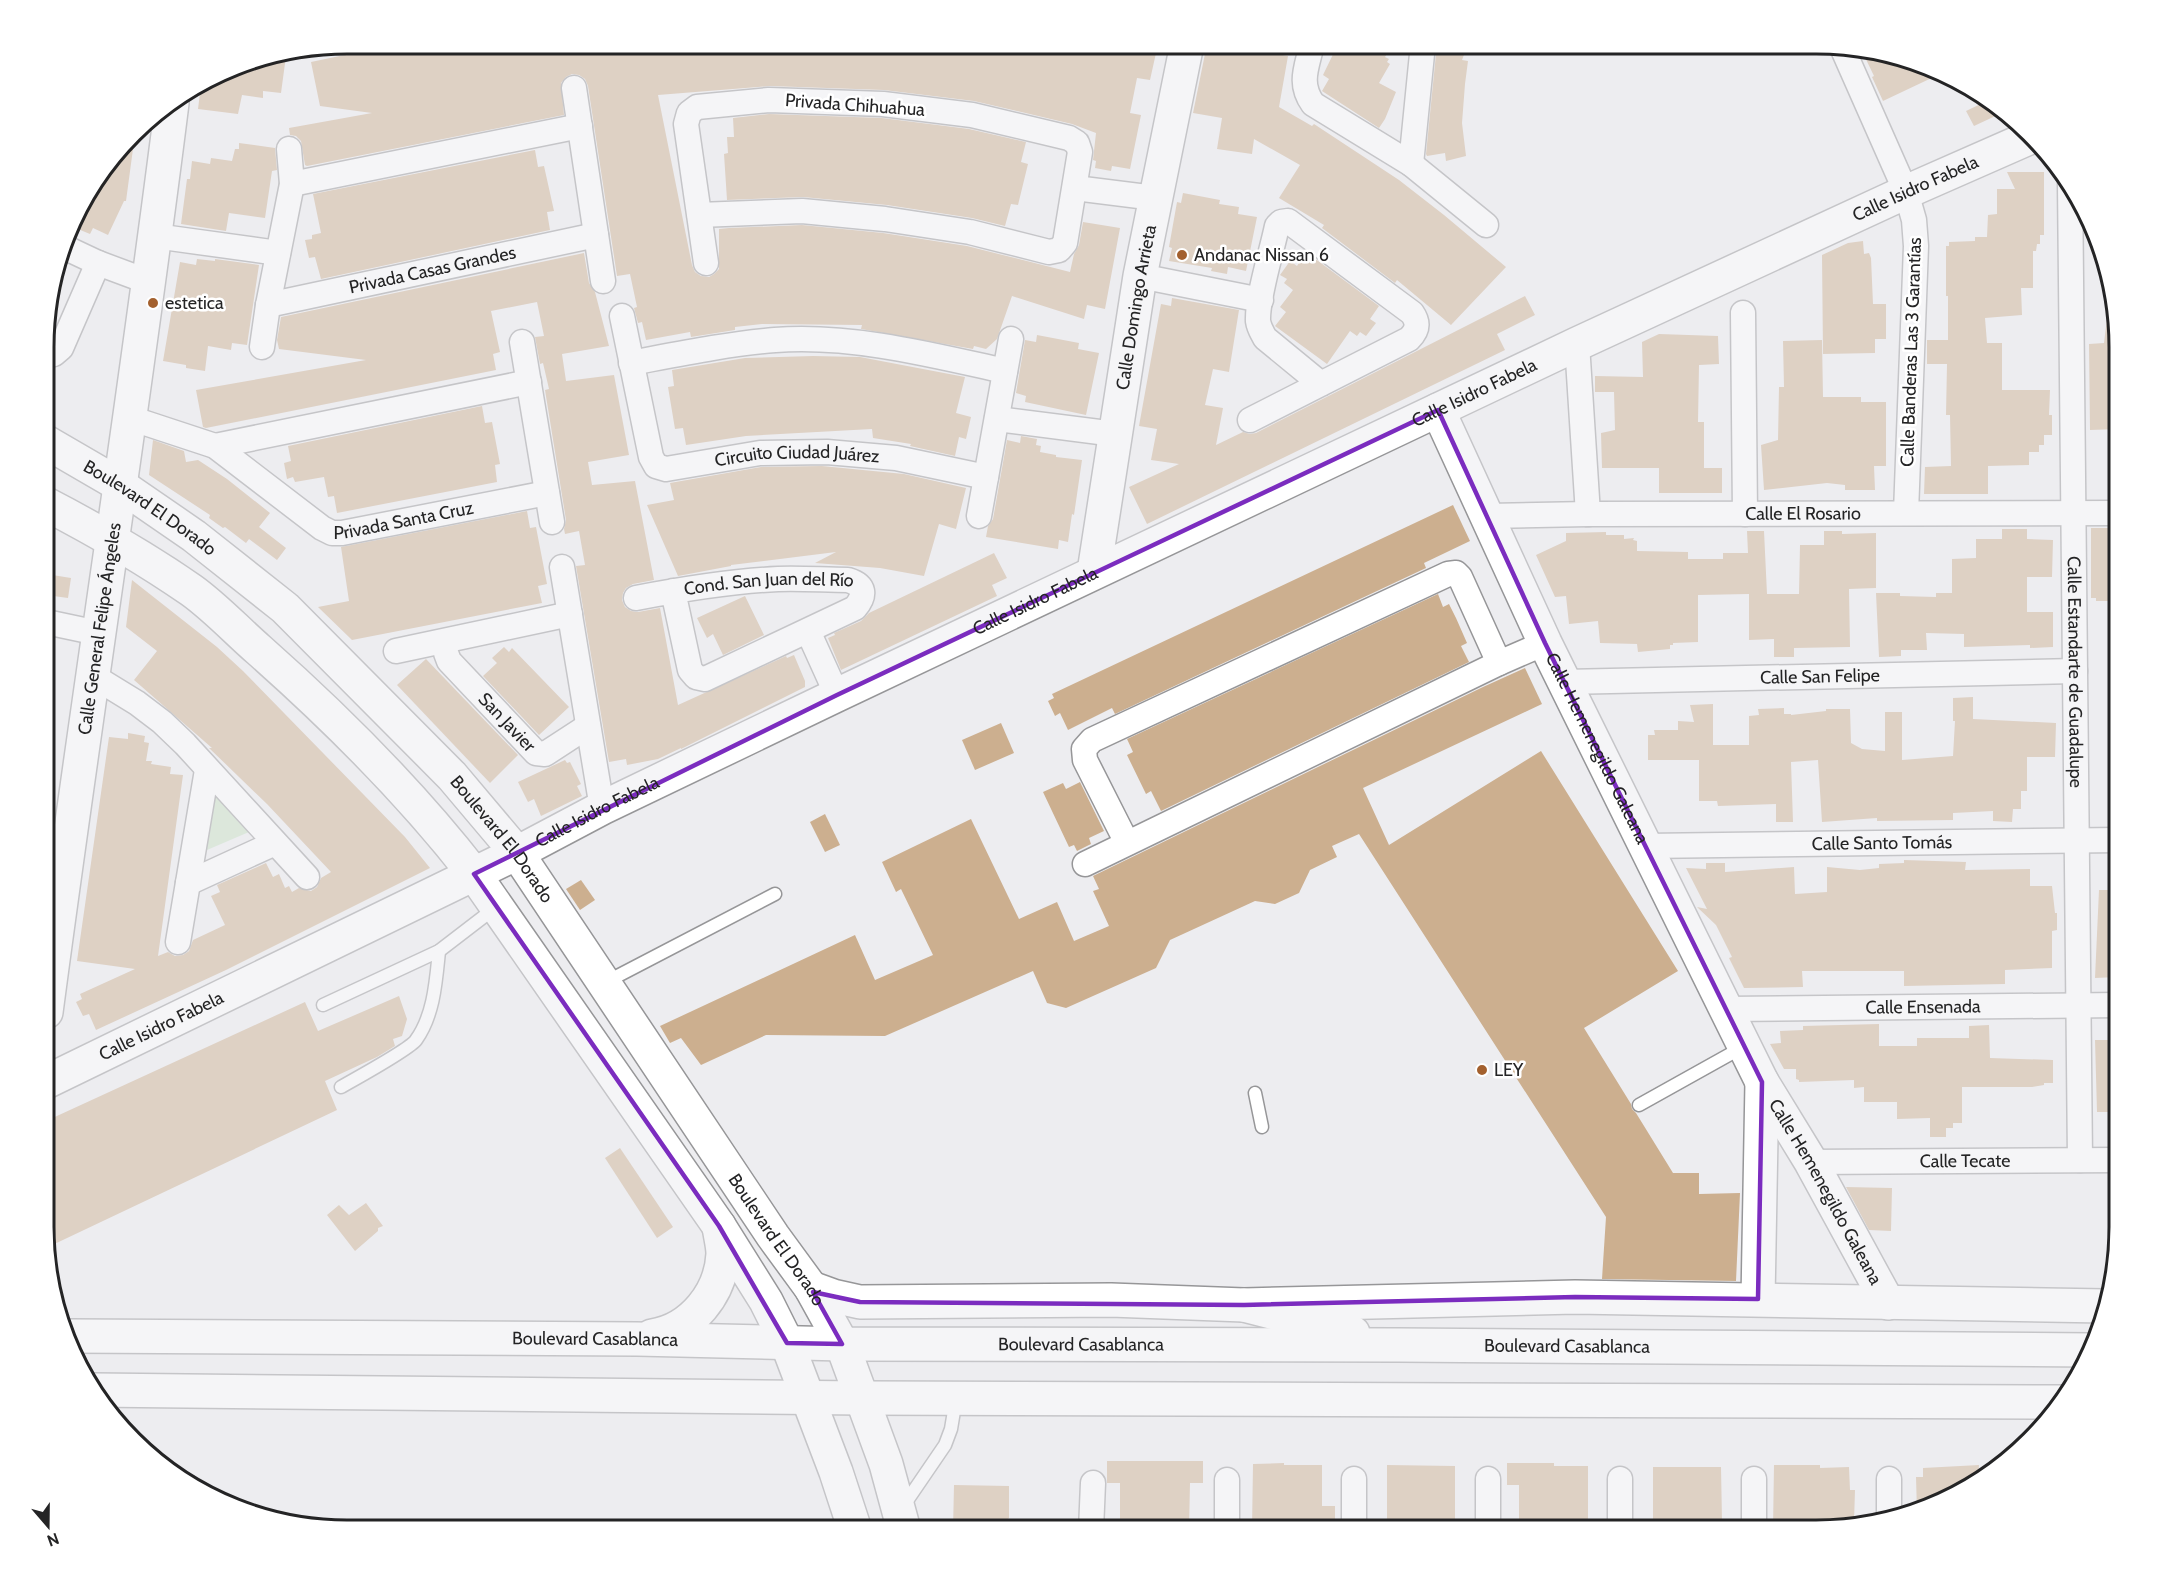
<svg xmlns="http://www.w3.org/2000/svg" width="2163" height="1574" viewBox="0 0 2163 1574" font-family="Cabin,sans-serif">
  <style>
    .green { fill: #c7e1c2 }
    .building { fill: #ccaf8f }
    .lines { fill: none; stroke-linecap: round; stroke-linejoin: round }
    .lane-casing { stroke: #969698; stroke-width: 15 }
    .street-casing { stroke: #969698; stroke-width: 27 }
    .secondary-casing { stroke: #969698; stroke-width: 36 }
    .primary-casing { stroke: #969698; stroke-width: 36 }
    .lane { stroke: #fff; stroke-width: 12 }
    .street { stroke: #fff; stroke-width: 24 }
    .secondary { stroke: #fff; stroke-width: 33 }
    .primary { stroke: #fff; stroke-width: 33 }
    .marked { fill: none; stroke: #7b2cbf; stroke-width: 4.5; stroke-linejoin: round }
    .poi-dot { fill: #a3602e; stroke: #fff; stroke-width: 2 }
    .labels { text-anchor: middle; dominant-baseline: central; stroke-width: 5; stroke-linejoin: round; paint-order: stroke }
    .street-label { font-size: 18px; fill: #242425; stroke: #fff }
    .poi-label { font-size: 18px; fill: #242425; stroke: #fff; text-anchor: start }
    .rim { fill: none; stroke: #242425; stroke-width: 3 }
  </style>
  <rect width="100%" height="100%" fill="#ededf0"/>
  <path class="green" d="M214 789 249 832 200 853Z"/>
  <g class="building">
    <path d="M397 44H676L677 55 750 47H783L871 48 925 55 926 44H1158L1150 80 1137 78 1130 113 1141 115 1130 169 1112 166 1111 171 1095 168 1096 161 1093 160 1096 133 1072 124 974 101 884 90 770 86 658 95 692 265 695 272 701 276 709 277 714 274 719 269V229L729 228 802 225 883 233 967 246 1070 272 1074 254 1079 245 1083 222 1120 228 1105 309 1087 305 1084 319 1012 296 997 339 986 349 974 346 973 349 861 329 862 325 762 324 735 327V330L691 337 690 332 646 340 642 322 638 323 634 308 637 307 630 274 617 276 588 86 585 79 579 75 572 74 566 77 561 83 564 115 307 166 305 165 301 141 296 136 290 135 289 128 372 113 320 106 311 62Z"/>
    <path d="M1207 44H1222L1288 56 1279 107 1312 126 1314 124 1399 180 1444 215 1506 267 1451 325 1397 280 1395 283 1322 228 1324 225 1279 198 1300 165 1254 139 1252 154 1217 149 1222 118 1193 113Z"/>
    <path d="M1338 44H1393L1385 57 1389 59 1387 62 1390 64 1379 83 1396 92 1385 119 1379 128 1322 91 1329 79 1323 75Z"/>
    <path d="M1437 44H1468L1462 60 1468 61 1465 84 1462 123 1466 156 1446 161 1445 153 1427 156 1426 154Z"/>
    <path d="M1861 49 1914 60 1940 74 1883 101 1872 77 1874 76Z"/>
    <path d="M286 56 281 93 263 91V98L242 95 238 114 198 109 201 85 231 66Z"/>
    <path d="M1989 100 2006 111 1974 126 1966 111Z"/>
    <path d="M769 114 882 118 969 129 1026 142 1021 162 1028 164 1018 205 1011 204 1005 226 972 218 887 205 803 197 727 200 724 154 728 153 727 137H734L733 118Z"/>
    <path d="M135 134 126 201H124L108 235 93 228 90 234 73 227 76 221 73 220 75 213Z"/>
    <path d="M239 143 275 148 277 170 272 171 265 218 229 213 226 231 181 224 187 179H190L192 161 210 164 211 158 232 161 235 149H239Z"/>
    <path d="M535 150 538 167 544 166 554 211 547 212 550 230 321 279 315 257 309 258 305 240 312 239V235L321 233 313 194Z"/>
    <path d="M2007 172H2044V235H2040V244H2037L2036 251H2033V288H2021L2022 315 1985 318 1987 343H2002V390H2050L2049 415H2052V435H2044V445H2039V452H2029V465L1988 466V494H1924L1925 467 1951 466 1950 415H1946L1947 364H1927V340H1948V296H1946V246H1949V242L1975 241V237H1987L1988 215 1997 214V189H2015Z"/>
    <path d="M1183 193 1220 200 1219 204 1239 207 1238 214 1257 217 1246 271 1228 267 1227 274 1211 271 1212 268 1169 261 1172 248 1169 247 1177 202 1181 203Z"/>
    <path d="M1863 241 1864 254 1869 253 1871 258 1873 304H1886V339H1875V353L1823 354 1822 255 1848 243Z"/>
    <path d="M1306 252 1379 306 1370 319 1376 323 1366 336 1360 332 1357 336 1350 331 1327 364 1275 326 1286 312 1280 307 1293 290 1284 283 1287 279 1280 275 1290 261 1297 266Z"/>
    <path d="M584 253 589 283 595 292 609 346 562 354 566 381 614 375 629 455 588 462 592 485 635 481 654 580 633 584 626 588 623 593 622 600 625 607 631 611 638 612 660 608 678 705 786 656 787 658 794 655 805 681V687L681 749V748L658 759 627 765 626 759 609 762 576 566 585 565 579 531 565 534 564 529 566 520 545 390 549 389 543 363 540 364 535 337 544 336 537 302 491 311 500 352 493 354 496 370 206 428 203 427 196 390 366 360 279 349 277 340 281 317Z"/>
    <path d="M197 259 215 261V259L259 265 247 345 232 343 231 350 208 346 205 371 186 368V365L163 361 180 262 196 265Z"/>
    <path d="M1525 296 1535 315 1497 334 1505 350 1147 524 1129 487 1179 464 1151 460 1157 429 1139 426 1161 304 1171 306 1172 298 1239 310 1229 372 1213 369 1205 405 1223 408 1216 445 1243 432 1250 434 1256 433Z"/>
    <path d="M2108 310 2114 311 2119 328V429L2090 430 2089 344 2104 343Z"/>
    <path d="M1659 334 1718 336 1719 364 1699 365 1698 422H1704V468H1722V493H1659V468H1602L1601 433 1615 430 1614 392H1595V376L1643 377 1642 342Z"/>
    <path d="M1037 335 1079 343 1078 349 1099 353 1086 415 1025 402 1026 396 1016 393 1025 340 1036 342Z"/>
    <path d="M1822 340 1823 397H1861V402H1886V466H1874L1875 490H1845V485L1827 483 1764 490 1761 445 1778 440 1779 387H1784L1783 341Z"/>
    <path d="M813 356 860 357 965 377 956 413 971 417 966 439 959 437 955 456 910 446 911 444 873 438 872 429 746 436 686 445 683 428 675 429 668 387 674 386 672 370 745 358Z"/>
    <path d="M482 406 485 423 492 422 500 464 495 465 497 482 337 513 334 496 328 497 324 477 295 482 293 477 287 479 284 463 291 461 288 446Z"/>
    <path d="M1021 436 1037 439 1036 445 1041 446 1040 452 1056 455V457L1082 460 1074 515 1072 514 1068 542 1059 540 1058 549 986 537 988 526 993 519 1007 440 1020 443Z"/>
    <path d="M153 440 184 451 186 462 198 460 227 479 270 513 259 527 286 548 277 560 249 539 246 543 225 527 223 528 209 518 210 515 149 475Z"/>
    <path d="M822 466 904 474 966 488 956 529 939 524 924 576 880 568 815 563 836 552 731 565V566L678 576 647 505 674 500 670 483 761 467Z"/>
    <path d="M1453 505 1470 541 1424 563 1426 568 1115 714 1112 708 1068 730 1060 713 1055 716 1048 701 1054 698 1052 694Z"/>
    <path d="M527 511 530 528 536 527 547 584 538 586 542 603 352 640 318 607 349 601 341 547Z"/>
    <path d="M2091 528H2119V601H2096V598H2091Z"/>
    <path d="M2002 529H2027V539L2053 540 2052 577H2027V612H2053V647L2030 648V645L1964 647V634L1926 633 1927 650H1901V656L1879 657 1876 593H1900V596L1936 597V593H1952V559L1976 558V539H2002Z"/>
    <path d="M1747 531H1764L1767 594H1799L1800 545H1824V531H1842V534L1876 533V588L1849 589 1850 647 1794 648V657H1774V639L1749 640V594L1698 595V642L1673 643V645H1670V649L1638 652 1637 644 1600 643 1598 621 1569 624 1566 596 1555 597 1536 555 1566 541V533L1606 532V535H1624V539L1634 538 1633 540 1637 541V551L1688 552V559H1723V553H1748Z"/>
    <path d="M994 553 1007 578 992 585 997 596 841 670 828 638 835 635 834 633 861 621 869 613Z"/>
    <path d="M46 574 71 578 68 598 46 595Z"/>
    <path d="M132 580 217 647 243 671 405 837 430 868 226 970 96 1030 89 1014 83 1016 76 1002 82 999 80 994 135 969 77 961 109 737 128 739V733L145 736 144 742 149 743 146 761H152L151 764 171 767 170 774 183 775 158 956 168 952 175 956 183 955 189 951 193 940 225 925 211 896 220 892 217 885 266 863 273 877 279 874 285 888 289 886 292 892 299 888 311 891 317 887 321 878 331 872 267 804 209 748H212L134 680 157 651 126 627Z"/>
    <path d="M1438 594 1443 607 1449 604 1456 618 1467 643 1461 646 1469 662 1161 811 1151 791 1146 794 1127 755 1133 752 1127 739Z"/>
    <path d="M745 596 764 635 723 655 713 634 707 638 697 618Z"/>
    <path d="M504 647 509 652 512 648 569 707 539 735 483 676 497 663 492 658Z"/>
    <path d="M426 659 518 755 490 783 397 685Z"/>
    <path d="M1525 668 1542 704 1363 788 1389 845 1541 751 1678 971 1584 1028 1631 1104 1632 1109 1636 1113 1673 1173H1699V1194L1740 1193 1736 1281 1602 1279 1606 1217 1359 834 1332 846 1337 857 1310 870 1299 893 1275 904 1255 901 1170 940 1156 968 1066 1008 1047 1003 1033 971 885 1036 766 1035 701 1065 681 1038 670 1043 660 1026 855 935 875 980 933 955 901 889 896 892 882 862 971 819 1019 919 1057 902 1074 941 1109 926 1093 891 1099 889 1093 876 1483 687Z"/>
    <path d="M1973 697V719L2056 723 2055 757H2027V791H2021V809H2013L2012 822 1993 821V811L1953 813V820L1877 821V818L1822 822 1818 760 1791 762 1793 822H1776V804L1718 806 1717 801H1699V760H1648V735H1655L1654 730H1678V721L1694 722 1690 705 1713 704V745H1749V716L1759 715 1758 709 1784 708V714H1791V715L1826 711V709H1850L1851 743 1862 749 1885 751V712H1902V760L1953 756 1955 721H1953V698Z"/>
    <path d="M1001 723 1014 753 975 770 962 740Z"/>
    <path d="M565 760 567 763 570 762 581 784 577 786 582 796 541 816 534 799 528 802 518 782Z"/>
    <path d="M1080 782 1104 831 1089 838 1091 844 1077 851 1074 845 1069 847 1043 792 1063 783 1066 789Z"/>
    <path d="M825 814 840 845 825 852 810 822Z"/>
    <path d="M1904 860 1966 862 1965 870 2030 869V886H2052L2055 913H2057V930L2052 931V968L2005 970V984L1904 986V971H1802L1803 987 1744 988 1729 958 1732 957 1716 925 1697 907 1707 909 1686 868 1706 869V863H1725V872L1794 867 1795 894 1827 892V867L1860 870 1879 868V864L1904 863Z"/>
    <path d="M581 880 595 900 580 910 566 889Z"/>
    <path d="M2099 890H2119L2117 977 2095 978Z"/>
    <path d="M399 996 407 1019 402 1036 393 1039 395 1046 377 1057 325 1081 337 1110 46 1248V1121L305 1002 318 1031Z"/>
    <path d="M1879 1024V1046H1917V1038H1969V1026L1989 1025 1990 1058 2053 1060V1083H2044V1085L2032 1087H1962V1123H1953V1128H1946V1137H1930V1118L1897 1119V1102H1864V1087L1854 1088V1080L1799 1082V1080L1796 1079V1069H1784L1770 1044 1781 1043 1780 1031 1803 1030V1026Z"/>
    <path d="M2095 1040H2119V1112H2097Z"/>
    <path d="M620 1148 673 1227 657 1238 605 1158Z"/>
    <path d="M1846 1187 1892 1188 1891 1231 1869 1230Z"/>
    <path d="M366 1203 383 1226 378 1228V1231L355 1251 327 1215 339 1205 349 1215Z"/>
    <path d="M1107 1461H1203V1483H1190L1189 1530H1120V1483H1107Z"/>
    <path d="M1284 1463V1465H1322V1506H1335V1528L1321 1527V1530H1252L1253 1464Z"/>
    <path d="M1507 1463H1554V1466H1588V1521H1581V1528H1526L1527 1520H1519V1485H1507Z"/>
    <path d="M1387 1465 1455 1466V1519H1448V1528L1393 1527V1520L1387 1519Z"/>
    <path d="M1774 1465H1820V1468L1849 1467 1850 1490H1855L1854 1522H1847V1526L1826 1529H1773Z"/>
    <path d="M1979 1465 1978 1480 1950 1499 1917 1512 1916 1477H1923V1468Z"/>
    <path d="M1653 1467H1721L1722 1521H1714V1529H1659L1660 1521H1653Z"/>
    <path d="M954 1485 1009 1486V1518L1002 1525H983V1530H953Z"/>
  </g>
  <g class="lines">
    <defs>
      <g id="lane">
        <path d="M606 982 775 894"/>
        <path d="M323 1005 439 951 495 908"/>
        <path d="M341 1087C355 1079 410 1049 416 1040 434 1015 436 981 439 951"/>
        <path d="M1255 1093 1262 1127"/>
        <path d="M1639 1105 1743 1047"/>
        <path d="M902 1508 945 1445 951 1429 956 1399"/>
      </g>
      <g id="street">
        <path d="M1312 44C1307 67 1298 83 1313 104L1411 164 1486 225"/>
        <path d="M1841 45 1906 192 1914 220 1916 246 1906 513"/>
        <path d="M574 88 603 281"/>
        <path d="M1411 164 1423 44"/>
        <path id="s1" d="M2070 183 2080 1160"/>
        <path d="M292 184 580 126"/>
        <path d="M1075 188 1155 198"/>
        <path d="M699 215 802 211 885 219 970 232 1049 252 1059 250 1065 243 1080 152 1077 143 1069 138 972 115 883 104 769 100 697 107 689 113 686 124 706 263"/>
        <path d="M155 236 278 253"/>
        <path d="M64 247 98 263 149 282"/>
        <path d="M1140 276 1261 300"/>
        <path id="s2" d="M268 305 596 235"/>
        <path d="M1743 313 1745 514"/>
        <path id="s3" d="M622 316 651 457 656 466 666 469 760 453 827 452 896 458 986 477"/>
        <path d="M522 342 552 522"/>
        <path d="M1577 344 1588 514"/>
        <path d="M262 347 268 305 292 184 289 149"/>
        <path d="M46 356 54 354 61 348 98 263"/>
        <path d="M631 363C679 354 727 344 775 340 850 334 933 355 1005 371"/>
        <path id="s4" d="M130 418 215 446 322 528 332 533H342L547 493"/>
        <path d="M997 419 1115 434"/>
        <path d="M1250 420 1409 339C1418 330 1419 323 1412 313L1288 221 1281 222 1277 226C1272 251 1257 297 1258 321 1259 328 1262 332 1265 338L1321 384"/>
        <path d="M215 446 529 382"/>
        <path d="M979 516 1011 339"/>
        <path id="s5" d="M1488 516 1588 514 2119 513"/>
        <path d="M562 567 602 808"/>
        <path id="s6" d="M636 598C683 589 730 581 778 579 801 578 825 580 848 580 865 585 866 595 855 608L705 679 696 677 690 670 673 591"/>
        <path d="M46 622 98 633"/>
        <path d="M808 631 837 695"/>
        <path id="s7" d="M445 642 446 653 449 661 536 753 545 754 588 726"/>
        <path d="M396 651 570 614"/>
        <path d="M93 676 137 703 162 722 185 744 307 877"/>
        <path id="s8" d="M1565 682 2075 671"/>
        <path d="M1127 843 1085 760 1084 749 1092 740 1448 574 1456 573 1460 577 1499 663"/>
        <path id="s9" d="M1645 846 2119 840"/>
        <path d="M1085 864 1499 663 1545 643"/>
        <path d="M188 883 275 843"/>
        <path d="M178 942 207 770"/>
        <path id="s10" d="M1727 1009 2119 1005"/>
        <path id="s11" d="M1811 1162 2119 1160"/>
        <path d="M1889 1479V1521"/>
        <path d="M1227 1480V1530"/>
        <path d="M1091 1530 1093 1483"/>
        <path d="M1354 1530V1479"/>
        <path d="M1488 1530V1479"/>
        <path d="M1620 1530V1479"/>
        <path d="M1754 1530V1479"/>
      </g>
      <g id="secondary">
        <path id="s12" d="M1438 410 1545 643 1762 1082 1811 1162 1888 1303"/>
        <path id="s13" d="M46 442 120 485 194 536 285 608 452 776 517 853 773 1236 811 1288 842 1344 886 1464 904 1530"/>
        <path d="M46 504C96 530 145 558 191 590 215 607 237 631 259 650 337 719 411 793 474 874L719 1226 766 1301 787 1343 836 1472 855 1530"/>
        <path id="s14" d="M1094 572 1140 276 1187 44"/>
        <path id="s15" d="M46 1012C86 709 134 407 172 103"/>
        <path id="s16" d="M46 1082 517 853 602 808 837 695 1577 344 1906 192 2031 137"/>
        <path d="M811 1288 833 1296 860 1302 1111 1300 1244 1305 1575 1297 2105 1306"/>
        <path d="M1758 1299 1762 1082"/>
      </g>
      <g id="primary">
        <path d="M1244 1305 1353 1333"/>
        <path id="s17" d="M70 1336 637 1339 842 1344 1399 1345 2092 1350"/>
        <path d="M652 1336C692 1330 721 1293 723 1254 723 1245 720 1235 719 1226"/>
        <path d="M94 1390 863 1398 2062 1402"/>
      </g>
    </defs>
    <use href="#lane" class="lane-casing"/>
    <use href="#street" class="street-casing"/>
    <use href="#secondary" class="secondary-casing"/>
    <use href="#primary" class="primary-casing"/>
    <use href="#lane" class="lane"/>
    <use href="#street" class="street"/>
    <use href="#secondary" class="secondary"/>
    <use href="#primary" class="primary"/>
  </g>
  <path d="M0 0H2163V1574H0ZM1438 410 1545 643 1762 1082 1758 1299 1575 1297 1244 1305 860 1302 813 1292 842 1344 787 1343 719 1226 474 874 837 695Z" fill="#ededf0" fill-opacity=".55" fill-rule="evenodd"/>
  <path class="marked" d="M1438 410 1545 643 1762 1082 1758 1299 1575 1297 1244 1305 860 1302 813 1292 842 1344 787 1343 719 1226 474 874 837 695Z"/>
  <g class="poi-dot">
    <circle cx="1182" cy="255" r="6"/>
    <circle cx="153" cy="303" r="6"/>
    <circle cx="1482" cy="1070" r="6"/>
  </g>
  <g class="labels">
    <g class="street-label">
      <text transform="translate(855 105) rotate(4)">Privada Chihuahua</text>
      <text stroke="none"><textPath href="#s16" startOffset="2072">Calle Isidro Fabela</textPath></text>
      <text stroke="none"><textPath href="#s2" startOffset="168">Privada Casas Grandes</textPath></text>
      <text stroke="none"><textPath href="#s14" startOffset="268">Calle Domingo Arrieta</textPath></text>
      <text transform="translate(1911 352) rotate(-88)">Calle Banderas Las 3 Garantías</text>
      <text stroke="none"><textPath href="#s16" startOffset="1586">Calle Isidro Fabela</textPath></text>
      <text stroke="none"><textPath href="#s3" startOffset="297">Circuito Ciudad Juárez</textPath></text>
      <text stroke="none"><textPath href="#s13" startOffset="123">Boulevard El Dorado</textPath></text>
      <text stroke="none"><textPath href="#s5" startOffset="315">Calle El Rosario</textPath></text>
      <text stroke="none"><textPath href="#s4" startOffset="308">Privada Santa Cruz</textPath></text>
      <text stroke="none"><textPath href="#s6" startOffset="134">Cond. San Juan del Río</textPath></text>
      <text stroke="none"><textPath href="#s16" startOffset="1100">Calle Isidro Fabela</textPath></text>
      <text stroke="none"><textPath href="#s15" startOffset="387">Calle General Felipe Ángeles</textPath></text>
      <text stroke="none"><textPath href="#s1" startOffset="489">Calle Estandarte de Guadalupe</textPath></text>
      <text stroke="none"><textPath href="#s8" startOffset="255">Calle San Felipe</textPath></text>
      <text stroke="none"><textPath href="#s7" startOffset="104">San Javier</textPath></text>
      <text stroke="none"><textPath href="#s12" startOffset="374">Calle Hemenegildo Galeana</textPath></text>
      <text stroke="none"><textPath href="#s16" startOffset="614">Calle Isidro Fabela</textPath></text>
      <text stroke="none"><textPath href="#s13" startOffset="609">Boulevard El Dorado</textPath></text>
      <text stroke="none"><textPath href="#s9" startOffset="237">Calle Santo Tomás</textPath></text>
      <text stroke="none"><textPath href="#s10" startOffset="196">Calle Ensenada</textPath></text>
      <text stroke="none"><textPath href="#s16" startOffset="128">Calle Isidro Fabela</textPath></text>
      <text stroke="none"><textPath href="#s11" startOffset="154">Calle Tecate</textPath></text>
      <text stroke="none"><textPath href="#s12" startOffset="873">Calle Hemenegildo Galeana</textPath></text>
      <text stroke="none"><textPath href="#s13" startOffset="1095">Boulevard El Dorado</textPath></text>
      <text stroke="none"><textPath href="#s17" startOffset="525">Boulevard Casablanca</textPath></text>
      <text stroke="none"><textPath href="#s17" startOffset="1011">Boulevard Casablanca</textPath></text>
      <text stroke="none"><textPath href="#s17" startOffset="1497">Boulevard Casablanca</textPath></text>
    </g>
    <g class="poi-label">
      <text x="1194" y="255">Andanac Nissan 6</text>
      <text x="165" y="303">estetica</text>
      <text x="1494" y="1070">LEY</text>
    </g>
  </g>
  <path d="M0 0H2163V1574H0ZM347 54H1816A293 293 0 0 1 2109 347V1227A293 293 0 0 1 1816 1520H347A293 293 0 0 1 54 1227V347A293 293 0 0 1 347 54Z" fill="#fff" fill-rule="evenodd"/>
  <path class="rim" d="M347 54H1816A293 293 0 0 1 2109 347V1227A293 293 0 0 1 1816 1520H347A293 293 0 0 1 54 1227V347A293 293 0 0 1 347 54Z"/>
  <g transform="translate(48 1526) rotate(160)" stroke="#ffffff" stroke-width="4.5" paint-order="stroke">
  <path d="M0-4.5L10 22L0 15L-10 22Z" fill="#242425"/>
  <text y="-9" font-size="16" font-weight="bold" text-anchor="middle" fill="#242425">N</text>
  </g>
</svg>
